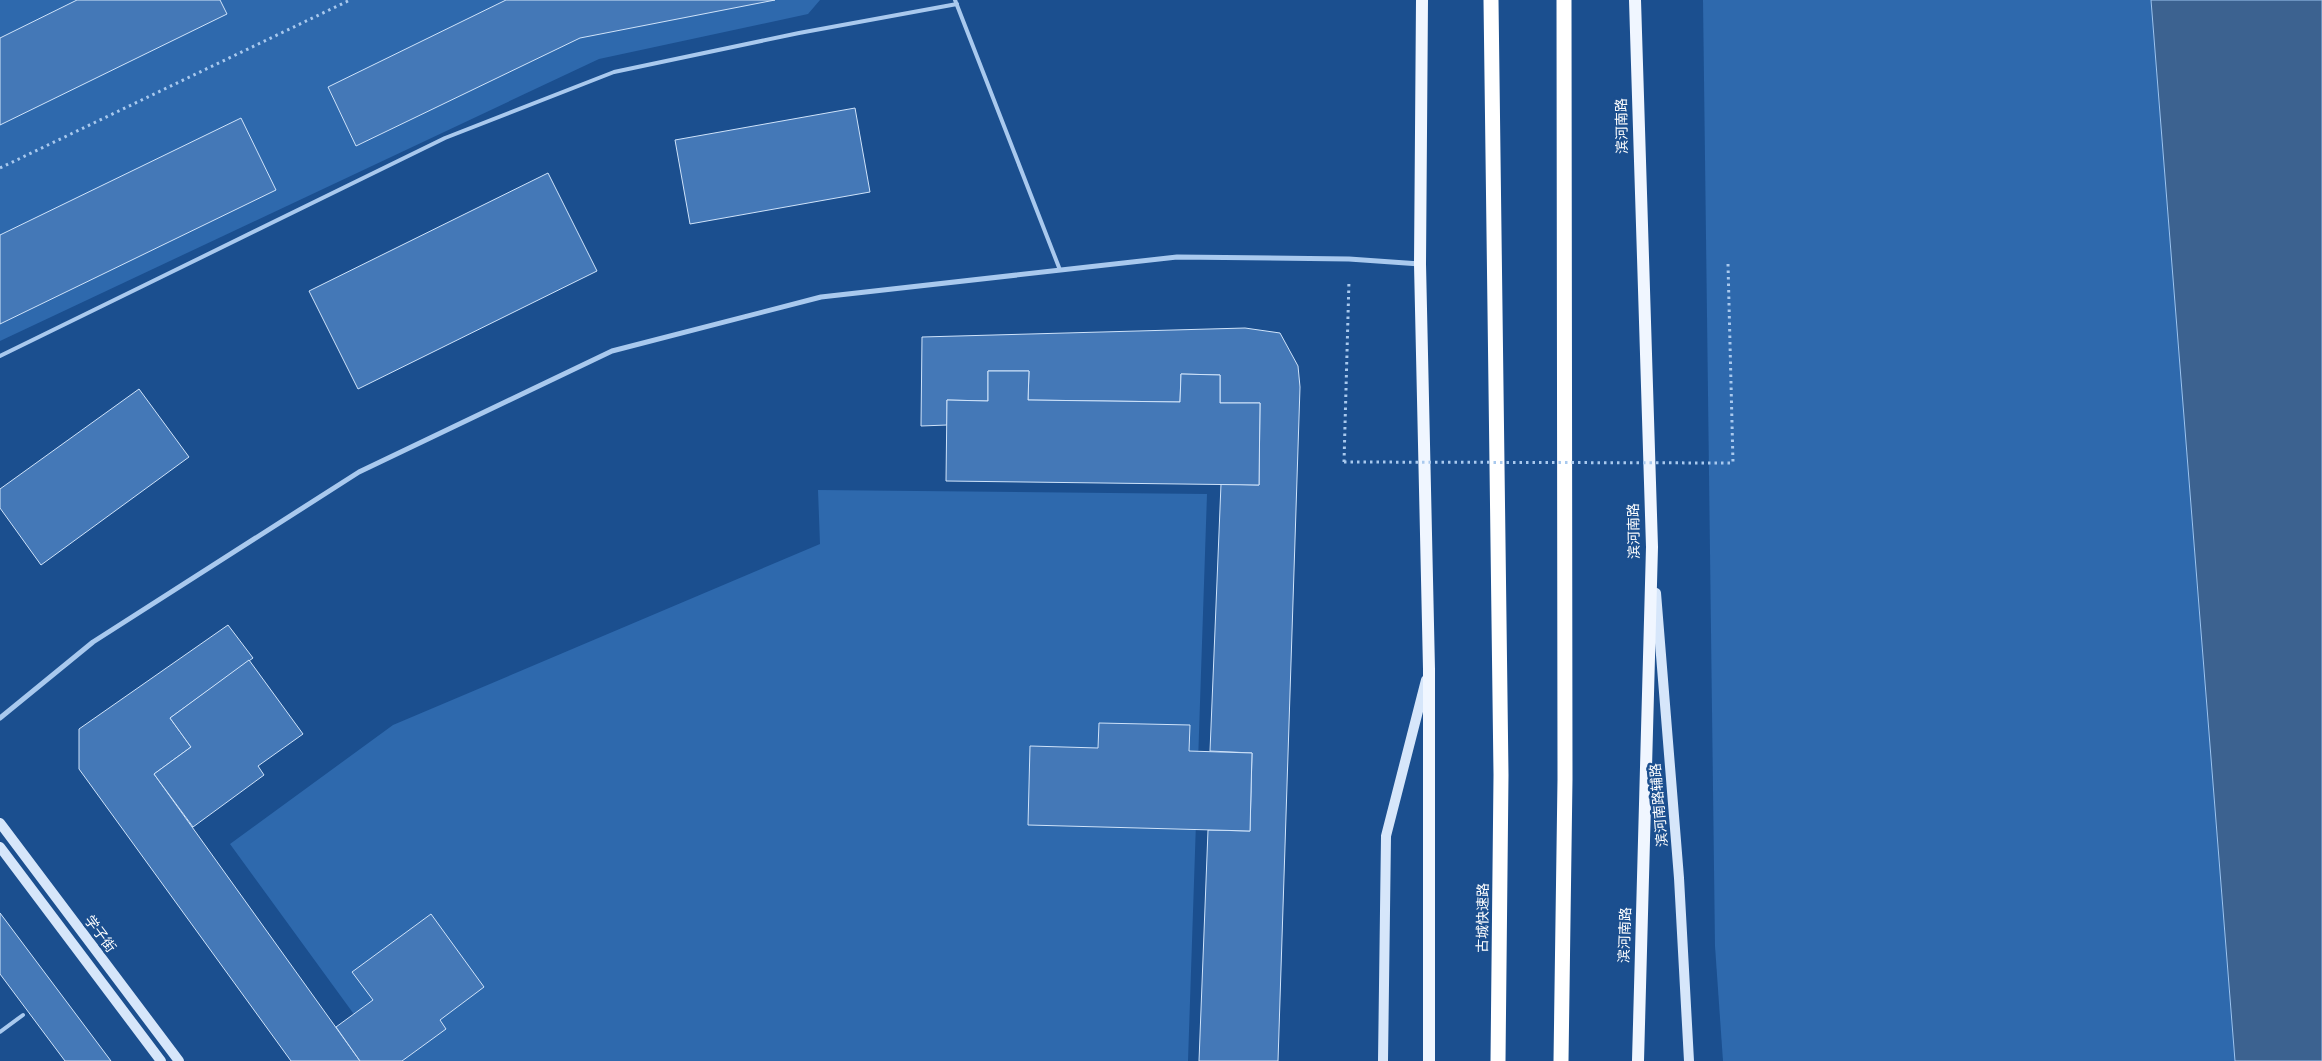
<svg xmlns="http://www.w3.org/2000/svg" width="2322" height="1061" viewBox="0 0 2322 1061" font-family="'Fira Sans','Noto Sans SC',sans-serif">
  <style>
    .green { fill: #2e69ad }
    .water { fill: #3c6290; stroke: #9cc4f0 }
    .building { fill: #4478b7; stroke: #cfe3fa }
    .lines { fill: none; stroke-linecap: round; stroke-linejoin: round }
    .path { stroke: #a9c9ee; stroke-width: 3; stroke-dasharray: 2.5 4; stroke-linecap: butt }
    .lane { stroke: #a9c9ee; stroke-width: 4 }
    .street { stroke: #a9c9ee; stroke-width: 5 }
    .secondary { stroke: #d6e6fa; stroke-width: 10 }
    .primary { stroke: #f0f6ff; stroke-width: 12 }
    .highway { stroke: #fff; stroke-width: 15 }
    .path-bridge { stroke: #a9c9ee; stroke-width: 3; stroke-dasharray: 2.5 4; stroke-linecap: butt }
    .labels { text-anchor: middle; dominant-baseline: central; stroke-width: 5; stroke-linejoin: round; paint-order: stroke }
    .street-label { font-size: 14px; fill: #fff; stroke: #1b4f8f }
  </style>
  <rect width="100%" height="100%" fill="#1b4f8f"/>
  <g class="green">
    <path d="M0 0H820L808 14 599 59 0 341Z"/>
    <path d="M1703 0H2151L2235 1061H1723L1715 946Z"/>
    <path d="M818 490 1207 494 1188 1061H388L230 844 393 725 820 544Z"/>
  </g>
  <path class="water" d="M2151 0H2322V1061H2235Z"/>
  <g class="building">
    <path d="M77 0H220L227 14 0 125V38Z"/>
    <path d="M506 0H775L580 38 356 146 328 87Z"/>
    <path d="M855 108 870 192 690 224 675 140Z"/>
    <path d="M241 118 276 190 0 324V235Z"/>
    <path d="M548 173 597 271 358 389 309 291Z"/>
    <path d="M1245 328 1280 333 1298 366 1300 387 1278 1061H1199L1208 830 1250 831 1252 753 1210 751 1221 484 1259 485 1260 403H1220V375L1181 374 1180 402 1028 400 1029 371H988V401L947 400V425L921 426 922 337Z"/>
    <path d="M988 371H1029L1028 400 1180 402 1181 374 1220 375V403H1260L1259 485 946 481 947 400 988 401Z"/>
    <path d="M139 389 189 457 41 565 0 508V489Z"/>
    <path d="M228 625 253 658 170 718 191 747 154 774 360 1061H291L79 769V729Z"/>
    <path d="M249 660 303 734 258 766 264 775 193 827 154 774 191 747 170 718Z"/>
    <path d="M1099 723 1190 725 1189 751 1252 753 1250 831 1028 825 1030 746 1098 748Z"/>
    <path d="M0 913 111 1061H65L0 974Z"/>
    <path d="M431 914 484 987 440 1020 446 1029 402 1061H360L336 1027 373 1000 352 972Z"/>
  </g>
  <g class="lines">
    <g class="path">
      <path d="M0 168 350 0"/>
      <path d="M1728 264 1733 463"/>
      <path d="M1344 462 1349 280"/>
    </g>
    <g class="lane">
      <path d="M955 0 1060 270"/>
      <path d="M0 356 445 138 614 72 799 33 957 4"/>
      <path d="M0 1032 23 1015"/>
    </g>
    <path class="street" d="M0 718 93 642 359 472 612 351 821 297 1177 257 1349 259 1420 264"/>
    <g class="secondary">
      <path d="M1656 593 1679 878 1689 1061"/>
      <path d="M0 823 179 1061"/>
      <path d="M0 847 161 1061"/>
      <path d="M1383 1061 1386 836 1426 680"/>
    </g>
    <g class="primary">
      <path d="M1422 0 1420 264 1429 669V1061"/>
      <path d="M1635 0 1652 547 1638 1061"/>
    </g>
    <g class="highway">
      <path d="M1491 0 1501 775 1498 1061"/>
      <path d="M1561 1061 1565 779 1564 0"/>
    </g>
    <path class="path-bridge" d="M1344 462 1733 463"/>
  </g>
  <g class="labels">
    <g class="street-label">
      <text transform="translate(1622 126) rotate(-91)">滨河南路</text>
      <text transform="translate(1634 531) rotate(-91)">滨河南路</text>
      <text transform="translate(1659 805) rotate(-95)">滨河南路辅路</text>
      <text transform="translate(1483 918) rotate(-89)">古城快速路</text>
      <text transform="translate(100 934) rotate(53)">学子街</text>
      <text transform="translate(1625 935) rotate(-88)">滨河南路</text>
    </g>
  </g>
</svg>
